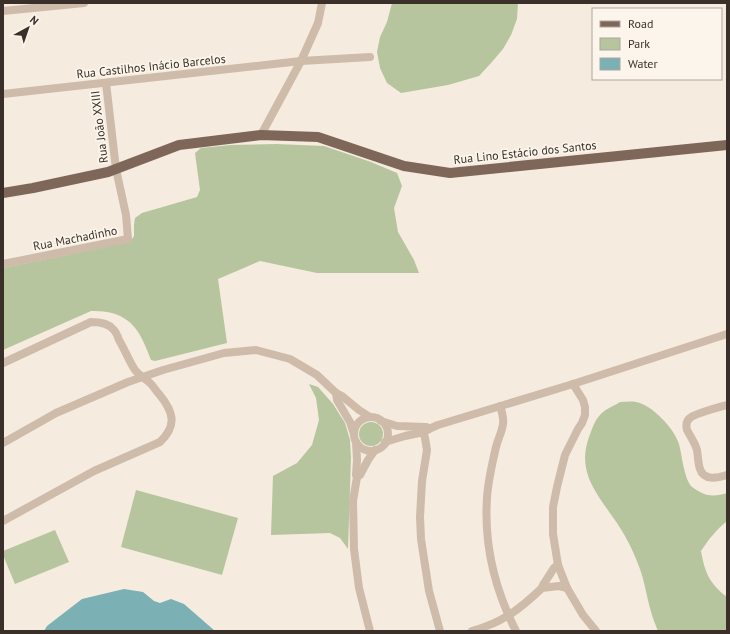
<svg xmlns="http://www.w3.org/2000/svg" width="730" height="634" viewBox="0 0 730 634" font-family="'PT Sans',sans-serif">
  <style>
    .green { fill: #b6c59d }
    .water { fill: #7bb0b4 }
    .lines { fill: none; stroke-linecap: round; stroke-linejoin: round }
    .minor { stroke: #cebba9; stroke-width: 8 }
    .major { stroke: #7e6759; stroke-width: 10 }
    .labels { text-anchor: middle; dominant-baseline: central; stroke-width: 3.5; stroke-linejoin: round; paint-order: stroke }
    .street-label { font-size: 12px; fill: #3b3029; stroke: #fbf5ec }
  </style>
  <rect width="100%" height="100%" fill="#f5ebdf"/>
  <g class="green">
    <path d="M392 3H518L517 19 511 35 503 49 491 63 479 76 448 85 401 93 387 83 380 68 377 52 380 37 387 22Z"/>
    <path d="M276 144 324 146 371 162 397 173 402 186 394 208 398 232 414 260 419 273H317L260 261 218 279 227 343 155 361 151 360C142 337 135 317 107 312 102 311 96 311 91 311L3 350V268L130 242 134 236V225L135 218 142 213 197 197 200 190 195 153 201 148 231 145Z"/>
    <path d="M309 384 318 387 333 404 345 423 350 440 351 458 348 549 340 538 330 533 271 535 273 476 297 463 312 445 319 420 316 398Z"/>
    <path d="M620 402C625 402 631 401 636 402 652 405 674 428 679 444 682 455 684 479 692 487 695 489 698 491 700 492 708 497 718 496 727 493V521C716 530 709 539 701 551 705 573 709 583 727 597V631H658C655 624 652 616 650 608 646 593 644 578 638 564 633 550 625 535 617 523 598 495 576 473 589 437 592 430 594 421 600 415 605 409 614 406 620 402Z"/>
    <circle cx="371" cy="434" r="12"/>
    <path d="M136 490 238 518 222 575 121 547Z"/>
    <path d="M55 530 69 562 15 584 3 555V551Z"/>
  </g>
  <path class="water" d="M124 589 143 592 154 601 160 603 171 599 184 604 215 631H44L47 626 82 599Z"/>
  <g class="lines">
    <g class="minor">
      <path d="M3 11 84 3"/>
      <path d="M3 94 301 61 370 57"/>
      <path d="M261 135 301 61 318 23 322 3"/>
      <path d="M3 264 128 239 126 215 116 169 106 83"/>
      <path d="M3 363 91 322C99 322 108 323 113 329 116 332 118 337 119 340 125 350 129 361 135 370 140 376 146 379 151 384 154 387 156 391 159 394 173 411 178 425 160 442L94 471 3 521"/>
      <path d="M573 384 583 400 585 407V415L582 423 578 429 565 455 557 487 553 507V534L558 565 567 588 583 615 596 631"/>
      <path d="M336 393 337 400 350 422 354 434"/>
      <path d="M727 405C720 407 694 414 690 418 686 421 686 426 687 430 690 436 695 443 697 450 698 456 698 463 700 469 704 481 717 478 727 475"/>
      <path d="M500 406C502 412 504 417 503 424 502 432 498 439 496 447 492 464 488 481 487 498 484 544 495 590 516 631"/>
      <circle cx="371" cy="434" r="17"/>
      <path d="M381 421 397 426 426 427"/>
      <path d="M422 427 425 438 427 450 422 481 420 517 421 539 429 591 440 631"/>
      <path d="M356 442 357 460 356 475 357 477 353 501 354 549 359 588 370 631"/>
      <path d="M385 442 405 436 424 432 431 428 438 425 573 384 727 334"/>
      <path d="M3 443 56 413 128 382 163 370 224 353 256 350 290 359 317 375 336 393 342 396 359 410 370 417"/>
      <path d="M357 477 360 475 368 460 375 450"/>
      <path d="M542 588 559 586 567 588"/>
      <path d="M472 631C502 623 520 609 542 588L543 585 554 568 558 565"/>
    </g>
    <path class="major" d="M3 193 33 188 108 172 179 145 261 135 318 137 404 166 450 173 727 145"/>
  </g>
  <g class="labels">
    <g class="street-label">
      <text transform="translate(151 66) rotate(-6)">Rua Castilhos Inácio Barcelos</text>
      <text transform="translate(99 127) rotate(-97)">Rua João XXIII</text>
      <text transform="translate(525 152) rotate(-6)">Rua Lino Estácio dos Santos</text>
      <text transform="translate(75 238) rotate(-11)">Rua Machadinho</text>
    </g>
  </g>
  <rect width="730" height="634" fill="none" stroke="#3b3029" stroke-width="8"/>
  <rect x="592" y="8" width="130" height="72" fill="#fbf5ec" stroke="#aea69e"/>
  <rect x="600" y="21" width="20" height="6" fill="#7e6759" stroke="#aea69e"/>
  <text x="628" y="28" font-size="12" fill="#3b3029">Road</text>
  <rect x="600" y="38" width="20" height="12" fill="#b6c59d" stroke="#aea69e"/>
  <text x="628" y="48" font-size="12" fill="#3b3029">Park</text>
  <rect x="600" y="58" width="20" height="12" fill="#7bb0b4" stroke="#aea69e"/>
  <text x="628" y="68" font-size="12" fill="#3b3029">Water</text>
  <g transform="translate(28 28) rotate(40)" stroke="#fbf5ec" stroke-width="3" paint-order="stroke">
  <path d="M0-3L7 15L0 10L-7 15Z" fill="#3b3029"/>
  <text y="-6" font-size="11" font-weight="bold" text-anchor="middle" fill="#3b3029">N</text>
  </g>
</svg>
